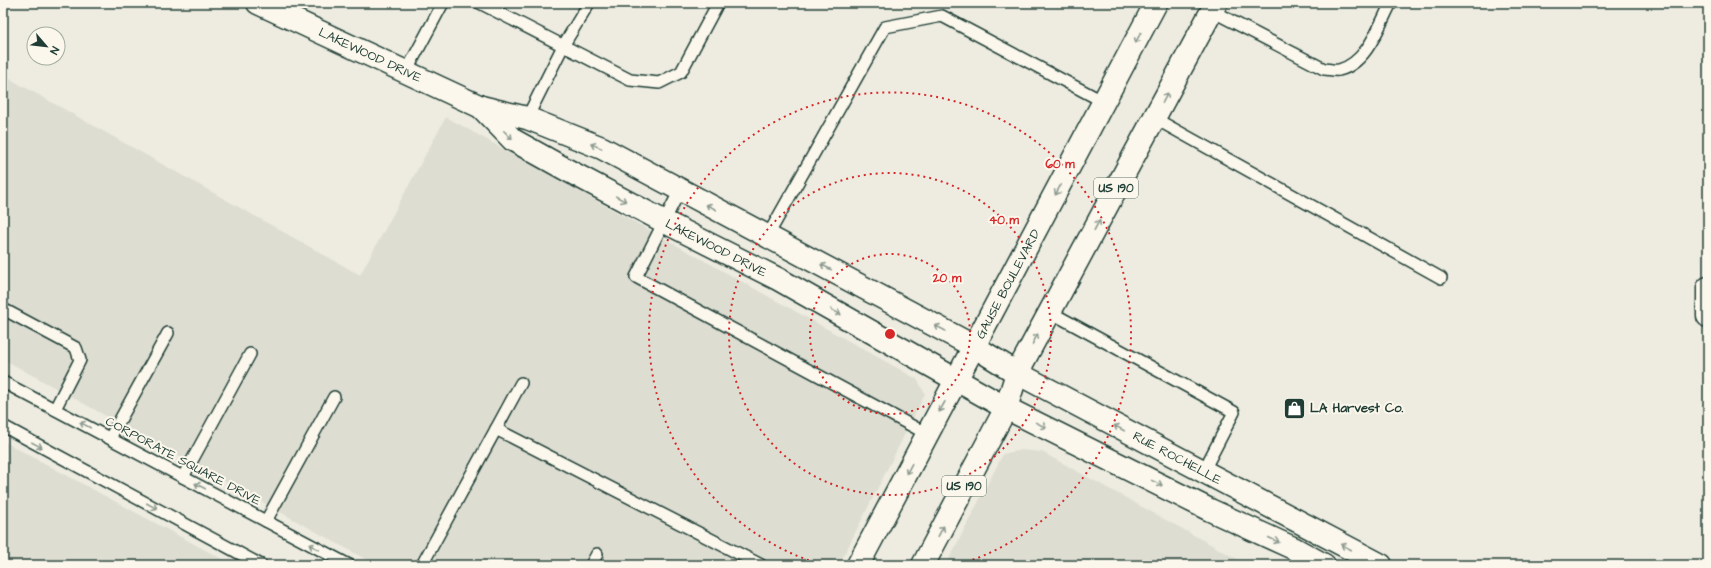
<svg xmlns="http://www.w3.org/2000/svg" width="1711" height="568" viewBox="0 0 1711 568" font-family="'Architects Daughter',sans-serif">
  <style>
    .built { fill: #ddddd2 }
    .lines { fill: none; stroke-linecap: round; stroke-linejoin: round }
    .service-casing { stroke: #1f3d34; stroke-width: 14 }
    .minor-casing { stroke: #1f3d34; stroke-width: 25 }
    .tertiary-casing { stroke: #1f3d34; stroke-width: 25 }
    .primary-casing { stroke: #1f3d34; stroke-width: 25 }
    .service { stroke: #fbf7ec; stroke-width: 11 }
    .minor { stroke: #fbf7ec; stroke-width: 22 }
    .tertiary { stroke: #fbf7ec; stroke-width: 22 }
    .primary { stroke: #fbf7ec; stroke-width: 22 }
    .oneway { stroke: #8d9a90 }
    .ring { fill: none; stroke: #d62828; stroke-width: 2; stroke-dasharray: 2 4 }
    .labels { text-anchor: middle; dominant-baseline: central; stroke-width: 4; stroke-linejoin: round; paint-order: stroke }
    .shield { fill: #fbf7ec; stroke: #61756b; stroke-width: 1 }
    .shield-label { font-size: 12px; font-weight: bold; fill: #1f3d34 }
    .street-label { font-size: 13px; fill: #1f3d34; stroke: #fbf7ec }
    .poi-label { font-size: 13px; font-weight: bold; fill: #1f3d34; stroke: #fbf7ec; text-anchor: start }
    .centre { fill: #d62828; stroke: #fbf7ec; stroke-width: 2 }
    .ring-label { font-size: 12px; text-anchor: middle; font-weight: bold; fill: #d62828; stroke: #fbf7ec; stroke-width: 4; stroke-linejoin: round; paint-order: stroke }
  </style>
  <rect width="100%" height="100%" fill="#eeece1"/>
  <filter id="ink" filterUnits="userSpaceOnUse"><feTurbulence type="fractalNoise" baseFrequency=".025" numOctaves="2"/><feDisplacementMap in="SourceGraphic" scale="8" xChannelSelector="R" yChannelSelector="G"/><feConvolveMatrix kernelMatrix="1 2 1 2 8 2 1 2 1" color-interpolation-filters="sRGB"/></filter>
  <g filter="url(#ink)">
    <g class="built">
      <path d="M3 75 360 275 446 117 917 379 925 394 839 565H376L3 359Z"/>
      <path d="M3 441 233 565H3Z"/>
      <path d="M1021 450 1042 452 1248 565H946L1003 454Z"/>
    </g>
    <g class="lines">
      <defs>
        <g id="service">
          <path d="M480 3 630 80 659 83 681 72 718 3"/>
          <path d="M1212 11 1324 69C1329 69 1334 71 1339 70 1367 63 1379 26 1391 3"/>
          <path d="M406 72 443 3"/>
          <path d="M527 118 563 46 589 3"/>
          <path d="M1154 118 1441 278"/>
          <path d="M680 190 636 277 927 434"/>
          <path d="M767 237 885 27 942 16 1104 102"/>
          <path d="M3 309 76 348 80 360 55 409"/>
          <path d="M1050 312 1234 412 1203 472"/>
          <path d="M3 382 349 565"/>
          <path d="M3 426 261 565"/>
          <path d="M496 429 761 565"/>
          <path d="M110 438 168 333"/>
          <path d="M183 477 250 354"/>
          <path d="M266 521 334 397"/>
          <path d="M422 565 521 383"/>
          <path d="M591 565 597 554"/>
        </g>
        <path id="minor" d="M1708 288V316"/>
        <g id="tertiary">
          <path d="M258 3 481 107 527 118 602 148 975 347 1017 373 1381 565"/>
          <path d="M481 107 513 140 567 170 665 222 778 279 1006 408 1210 510 1293 548 1324 565"/>
        </g>
        <g id="primary">
          <path d="M858 565 1156 3"/>
          <path d="M923 565 1006 408 1017 373 1216 3"/>
        </g>
      </defs>
      <use href="#service" class="service-casing"/>
      <use href="#minor" class="minor-casing"/>
      <use href="#tertiary" class="tertiary-casing"/>
      <use href="#primary" class="primary-casing"/>
      <use href="#service" class="service"/>
      <use href="#minor" class="minor"/>
      <use href="#tertiary" class="tertiary"/>
      <use href="#primary" class="primary"/>
    </g>
    <defs><path id="oneway-shaft" d="M-6 0H5M1.5-3L5.5 0L1.5 3" fill="none" stroke-width="1.6" stroke-linecap="round" stroke-linejoin="round"/></defs>
    <g class="oneway">
      <use href="#oneway-shaft" transform="translate(1138 38) rotate(118)"/>
      <use href="#oneway-shaft" transform="translate(1165 98) rotate(-62)"/>
      <use href="#oneway-shaft" transform="translate(508 135) rotate(45)"/>
      <use href="#oneway-shaft" transform="translate(596 146) rotate(-158)"/>
      <use href="#oneway-shaft" transform="translate(1058 190) rotate(118)"/>
      <use href="#oneway-shaft" transform="translate(621 199) rotate(28)"/>
      <use href="#oneway-shaft" transform="translate(711 207) rotate(-152)"/>
      <use href="#oneway-shaft" transform="translate(1097 225) rotate(-62)"/>
      <use href="#oneway-shaft" transform="translate(826 267) rotate(-153)"/>
      <use href="#oneway-shaft" transform="translate(836 312) rotate(29)"/>
      <use href="#oneway-shaft" transform="translate(940 328) rotate(-152)"/>
      <use href="#oneway-shaft" transform="translate(1035 339) rotate(-62)"/>
      <use href="#oneway-shaft" transform="translate(942 407) rotate(119)"/>
      <use href="#oneway-shaft" transform="translate(85 425) rotate(-152)"/>
      <use href="#oneway-shaft" transform="translate(1041 425) rotate(26)"/>
      <use href="#oneway-shaft" transform="translate(1119 428) rotate(-152)"/>
      <use href="#oneway-shaft" transform="translate(37 445) rotate(28)"/>
      <use href="#oneway-shaft" transform="translate(909 469) rotate(118)"/>
      <use href="#oneway-shaft" transform="translate(1157 483) rotate(26)"/>
      <use href="#oneway-shaft" transform="translate(200 486) rotate(-152)"/>
      <use href="#oneway-shaft" transform="translate(152 506) rotate(28)"/>
      <use href="#oneway-shaft" transform="translate(941 531) rotate(-62)"/>
      <use href="#oneway-shaft" transform="translate(1274 540) rotate(25)"/>
      <use href="#oneway-shaft" transform="translate(314 547) rotate(-152)"/>
      <use href="#oneway-shaft" transform="translate(1346 547) rotate(-152)"/>
    </g>
  </g>
  <g class="ring">
    <circle cx="890" cy="334" r="80"/>
    <circle cx="890" cy="334" r="161"/>
    <path d="M820 564A241 241 0 1 1 960 564"/>
  </g>
  <defs>
    <symbol id="shop-square" viewBox="-11 -11 22 22"><rect x="-9" y="-9" width="18" height="18" rx="4" fill="#1f3d34" stroke="#fbf7ec"/><path d="M-5-2.5h2.3a2.7 3.5 0 0 1 5.4 0H5L5.5 6h-11ZM-1.5-2.5h3a1.5 2.3 0 0 0-3 0Z" fill="#fff"/></symbol>
  </defs>
  <g fill-rule="evenodd">
    <use href="#shop-square" x="1282" y="396" width="25" height="25"/>
  </g>
  <g class="labels">
    <g class="shield">
      <rect x="1094" y="178" width="44" height="20" rx="3"/>
      <rect x="942" y="476" width="44" height="20" rx="3"/>
    </g>
    <g class="shield-label">
      <text x="1116" y="188">US 190</text>
      <text x="964" y="486">US 190</text>
    </g>
    <g class="street-label">
      <text transform="translate(370 55) rotate(25)">LAKEWOOD DRIVE</text>
      <text transform="translate(716 248) rotate(27)">LAKEWOOD DRIVE</text>
      <text transform="translate(1008 284) rotate(-62)">GAUSE BOULEVARD</text>
      <text transform="translate(1177 458) rotate(28)">RUE ROCHELLE</text>
      <text transform="translate(183 461) rotate(28)">CORPORATE SQUARE DRIVE</text>
    </g>
    <g class="poi-label">
      <text x="1310" y="408">LA Harvest Co.</text>
    </g>
  </g>
  <circle cx="890" cy="334" r="6" class="centre"/>
  <g class="ring-label">
    <text x="1060" y="168">60 m</text>
    <text x="1004" y="224">40 m</text>
    <text x="947" y="282">20 m</text>
  </g>
  <rect width="1711" height="568" fill="none" stroke="#fbf7ec" stroke-width="16"/>
  <rect x="8" y="8" width="1695" height="552" fill="none" stroke="#1f3d34" stroke-width="1.5" filter="url(#ink)"/>
  <g transform="translate(46 46) rotate(118)"><circle r="19" fill="#fbf7ec" stroke="#a3ada2"/>
  <path d="M0-3L7 15L0 10L-7 15Z" fill="#1f3d34"/>
  <text y="-6" font-size="11" font-weight="bold" text-anchor="middle" fill="#1f3d34">N</text>
  </g>
</svg>
